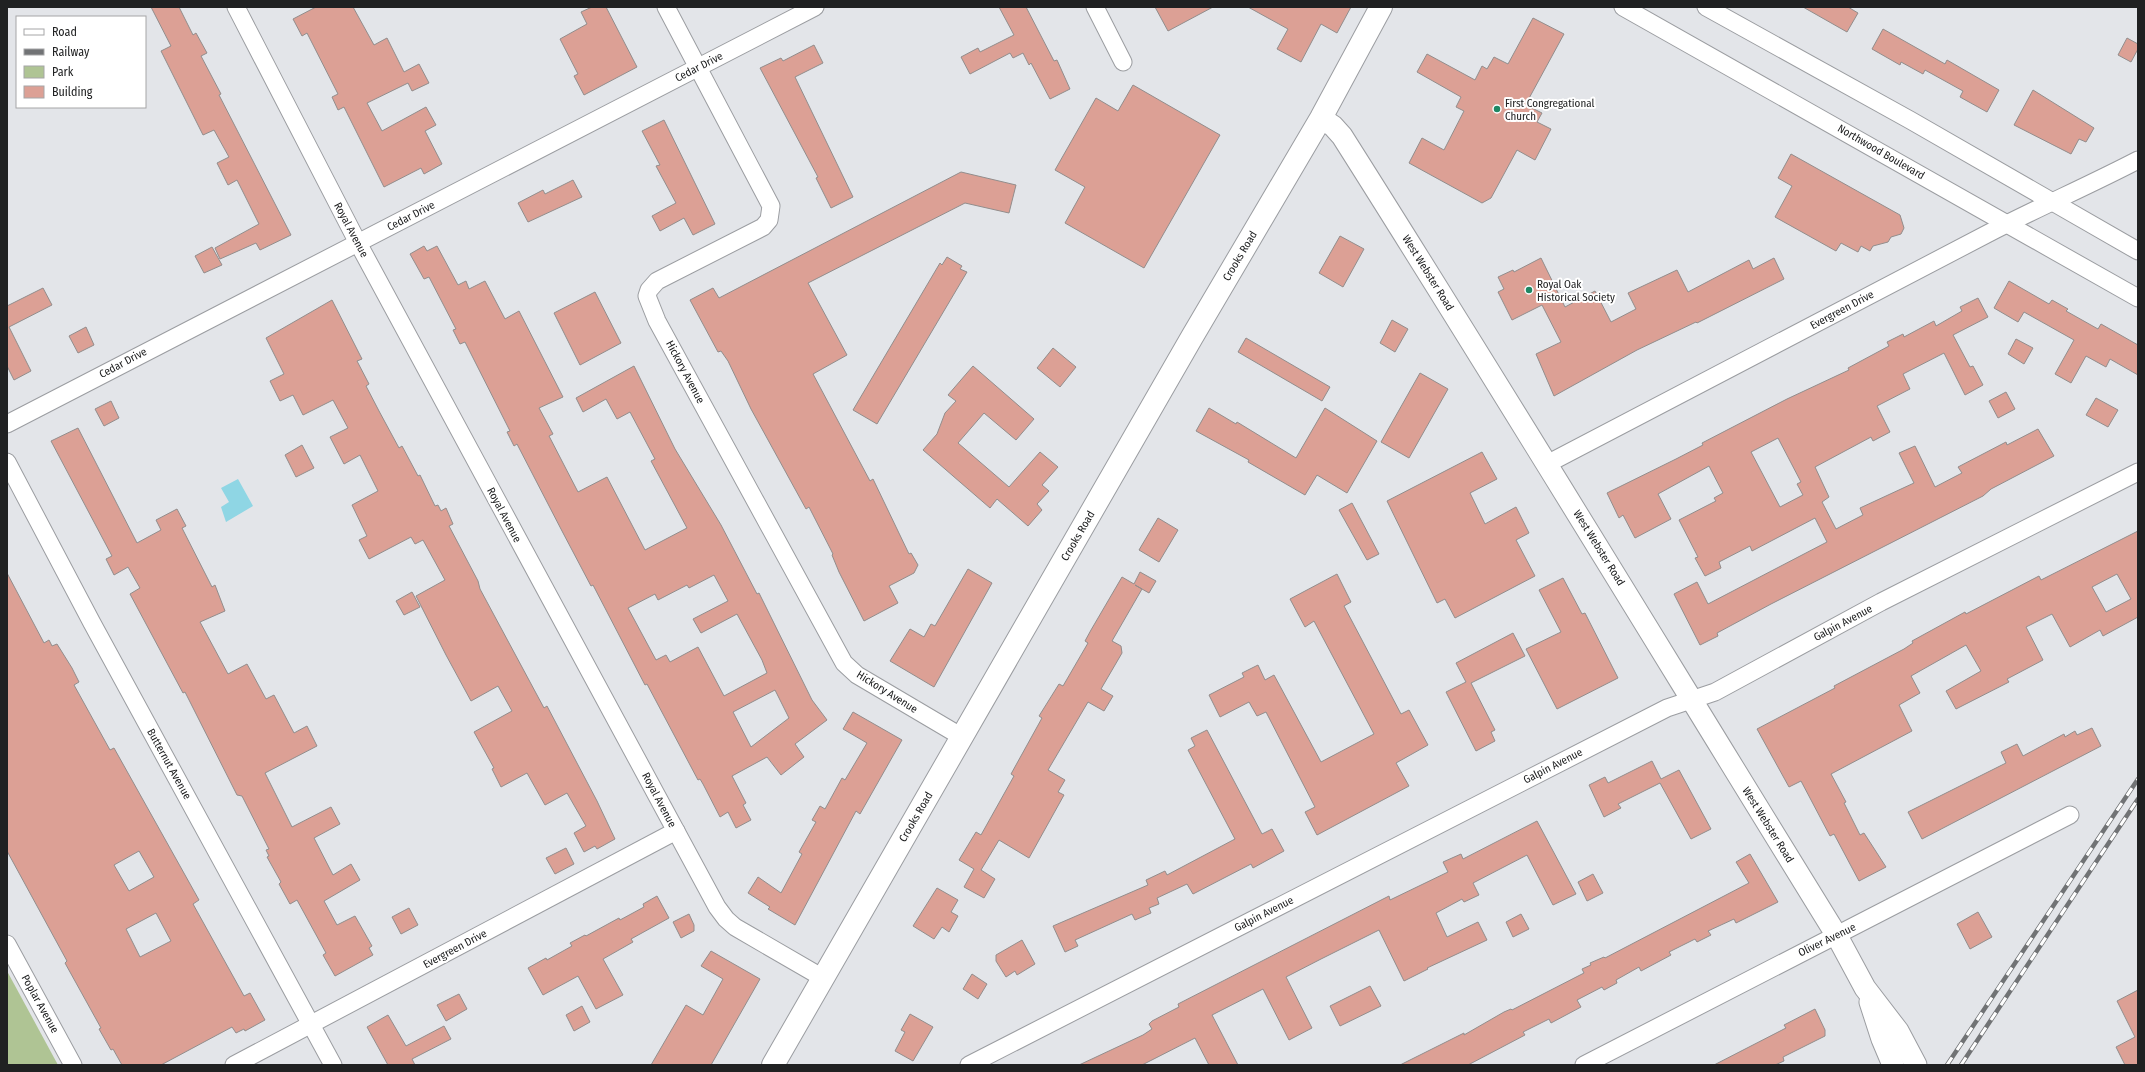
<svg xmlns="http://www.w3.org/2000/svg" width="2145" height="1072" viewBox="0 0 2145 1072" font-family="'Fira Sans Condensed',sans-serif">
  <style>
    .green { fill: #afc494 }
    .water { fill: #8fd6e4 }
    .building { fill: #dca095; stroke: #928d8c; fill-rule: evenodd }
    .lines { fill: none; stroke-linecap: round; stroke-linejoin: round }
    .minor-casing { stroke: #9b9da1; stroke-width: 19 }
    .tertiary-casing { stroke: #9b9da1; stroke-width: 23 }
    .secondary-casing { stroke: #9b9da1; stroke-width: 24 }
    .minor { stroke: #fff; stroke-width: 17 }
    .tertiary { stroke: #fff; stroke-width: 21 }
    .secondary { stroke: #fff; stroke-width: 22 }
    .rail-casing { stroke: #717375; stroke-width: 4.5 }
    .rail { stroke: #fff; stroke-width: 3; stroke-dasharray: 9; stroke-linecap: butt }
    .poi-dot { fill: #1f8763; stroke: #fff; stroke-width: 1.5 }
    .labels { text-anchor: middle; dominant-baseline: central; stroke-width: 4; stroke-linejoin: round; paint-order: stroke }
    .street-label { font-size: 11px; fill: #202122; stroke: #fff }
    .poi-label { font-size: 11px; fill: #202122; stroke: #fff; text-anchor: start }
  </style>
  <rect width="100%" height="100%" fill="#e3e5e9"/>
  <path class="green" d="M7 971 58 1065H7Z"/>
  <path class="water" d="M238 479 253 506 226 522 221 507 229 502 221 488Z"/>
  <g class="building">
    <path d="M151 7H179L193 35 196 33 207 53 201 56 221 94 219 95 291 235 260 250 256 243 220 259 215 248 259 224 237 180 228 185 217 163 229 157 214 130 203 135 161 51 171 46Z"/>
    <path d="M316 7H353L374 45 387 38 404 72 419 64 429 83 412 91 408 83 367 103 382 131 426 107 436 125 425 131 442 164 424 174 421 168 384 187 344 107 338 110 332 97 338 94 307 33 302 36 293 19Z"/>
    <path d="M592 7H606L637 67 584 95 574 76 578 74 560 39 587 24 581 12Z"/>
    <path d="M999 7H1026L1054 61 1057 60 1070 89 1050 99 1031 63 1029 65 1023 53 1013 58 1010 53 970 74 961 57 978 48 980 52 1014 35Z"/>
    <path d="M1155 7H1213L1168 31Z"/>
    <path d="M1248 7H1351L1337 33 1321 24 1301 62 1277 49 1288 29Z"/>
    <path d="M1803 7H1848L1858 13 1847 32Z"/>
    <path d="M1533 18 1564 34 1527 102 1530 103 1528 106 1542 113 1537 122 1551 129 1535 160 1517 150 1491 198 1482 203 1409 163 1422 138 1444 150 1464 111 1456 107 1461 97 1417 72 1427 54 1475 80 1482 66 1487 69 1494 57 1508 64Z"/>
    <path d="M1883 29 1945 64 1947 60 1999 90 1987 112 1960 97 1963 91 1925 70 1923 74 1901 62 1900 65 1872 49Z"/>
    <path d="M2127 38 2138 44V49L2131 62 2118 55Z"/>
    <path d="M814 45 823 63 795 77 853 197 831 208 816 178 818 177 760 68 781 58 783 61Z"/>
    <path d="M1133 85 1220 135 1144 268 1065 223 1085 187 1055 170 1096 98 1118 111Z"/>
    <path d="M2033 90 2094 128 2086 142 2079 139 2071 154 2014 125Z"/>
    <path d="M664 120 715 224 693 235 684 218 660 231 652 216 676 203 656 166 660 165 642 131Z"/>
    <path d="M1791 154 1900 215 1904 228 1901 234 1891 237 1888 242 1873 246 1870 251 1861 246 1858 252 1841 243 1836 251 1775 217 1792 186 1778 178Z"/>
    <path d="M961 172 1016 185 1009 213 965 203 808 283 847 355 813 374 870 481 873 479 909 554 911 553 918 565 914 573 889 586 898 603 864 621 839 572 832 555 833 554 809 507 806 509 751 409 728 361 721 351 718 352 690 300 713 288 719 298Z"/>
    <path d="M573 180 582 197 528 222 518 203 543 190 545 194Z"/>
    <path d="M1340 236 1364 249 1343 287 1319 273Z"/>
    <path d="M424 246 427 251 437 246 458 285 466 281 469 289 485 281 505 319 519 311 563 397 539 408 553 434 549 436 578 492 607 477 645 550 687 528 651 461 655 459 630 412 617 419 606 399 583 412 576 398 634 366 675 449 721 525 757 594 759 593 812 700 827 720 795 744 804 757 781 775 767 757 732 776 746 803 743 805 751 820 736 828 728 812 720 817 703 784 700 779 698 780 647 684 645 685 593 585 591 586 562 531 517 444 514 446 507 432 510 431 465 342 460 344 453 330 456 329 429 277 424 279 410 254ZM714 575 728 601 693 619 701 633 737 614 762 660 767 673 724 696 698 647 670 662 666 655 656 660 628 608 655 594 658 600 687 585 689 588ZM775 690 789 718 751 747 733 712Z"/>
    <path d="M212 247 222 265 204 273 195 256Z"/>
    <path d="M947 257 962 266 960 269 967 272 877 424 853 410 940 263 942 265Z"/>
    <path d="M1541 258 1565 307 1595 291 1611 322 1636 309 1628 293 1677 270 1688 292 1749 260 1753 269 1774 258 1784 279 1697 323 1696 322 1637 350 1554 396 1536 354 1561 342 1542 305 1512 320 1498 292 1504 289 1498 277 1513 270 1514 272Z"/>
    <path d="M2009 281 2049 304 2052 300 2068 309 2066 311 2098 329 2101 324 2138 345V375L2110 359 2106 367 2086 356 2071 383 2055 374 2074 340 2024 312 2018 322 1994 308Z"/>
    <path d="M43 288 52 305 9 327 31 371 14 380 7 366V306Z"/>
    <path d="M595 292 621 343 580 365 554 313Z"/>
    <path d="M1978 298 1988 317 1953 335 1970 367 1973 366 1983 385 1965 395 1944 353 1903 374 1910 389 1877 406 1890 432 1873 441 1871 437 1815 467 1829 497 1822 502 1836 529 1863 515 1860 508 1914 483 1899 453 1915 446 1935 487 1962 473 1958 467 2006 442 2007 445 2038 429 2054 456 1991 489 1983 496 1771 604 1717 633 1718 636 1700 645 1674 594 1697 582 1708 604 1827 542 1815 518 1752 551 1750 546 1719 562 1721 568 1705 576 1695 558 1698 557 1679 520 1716 501 1714 498 1723 493 1709 466 1658 494 1671 519 1635 538 1623 515 1619 518 1607 493 1676 459 1703 445 1702 443 1787 399 1849 370 1848 368 1889 346 1887 342 1903 334 1904 337 1934 321 1936 326 1962 311 1960 307ZM1778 438 1801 482 1797 484 1803 495 1780 507 1751 452Z"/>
    <path d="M332 300 362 359 357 361 369 384 366 386 379 411 399 448 402 446 418 476 420 475 435 506 438 505 441 511 446 508 453 524 449 526 478 581 480 589 544 708 547 706 597 801 615 839 597 849 595 846 584 852 574 833 586 826 567 793 545 805 527 773 501 787 492 769 494 768 474 732 512 711 498 686 471 701 446 655 416 596 445 580 423 540 415 544 411 537 369 559 359 540 367 536 352 505 378 491 360 455 344 464 330 437 348 428 333 400 303 415 293 395 280 401 270 381 284 374 266 338Z"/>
    <path d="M1392 320 1408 329 1395 352 1380 343Z"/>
    <path d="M86 327 94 345 78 353 69 336Z"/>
    <path d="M1246 338 1330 387 1322 401 1238 352Z"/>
    <path d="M2016 339 2033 348 2024 364 2008 354Z"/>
    <path d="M1053 348 1076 367 1060 387 1037 368Z"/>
    <path d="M973 366 1034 419 1016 440 984 413 958 443 1009 487 1040 452 1058 467 1042 485 1049 491 1037 504 1042 510 1028 526 997 499 990 508 923 450 937 434 945 413 956 401 948 395Z"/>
    <path d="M1420 373 1448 389 1409 458 1381 442Z"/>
    <path d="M2006 392 2015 409 1998 418 1989 401Z"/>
    <path d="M2096 398 2118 410 2108 427 2086 415Z"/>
    <path d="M111 401 119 418 104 426 95 409Z"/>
    <path d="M1209 408 1236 424 1237 422 1296 458 1325 408 1377 441 1347 493 1317 475 1305 495 1248 462 1249 460 1196 431Z"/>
    <path d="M78 428 137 543 161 530 156 520 177 509 186 526 182 528 212 587 215 585 225 611 200 622 228 674 247 664 266 699 274 695 294 733 307 726 317 746 265 773 292 827 331 807 340 824 314 838 333 875 351 864 360 880 324 901 337 925 355 916 372 946 369 948 373 955 335 976 323 955 326 953 297 900 290 904 279 884 281 882 267 857 269 856 266 850 269 849 242 796 237 795 185 692 183 693 130 594 140 588 128 567 114 575 106 559 112 556 51 441Z"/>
    <path d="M302 445 314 468 296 477 285 455Z"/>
    <path d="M1482 452 1497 479 1470 493 1485 524 1516 507 1529 533 1516 540 1535 576 1455 618 1445 599 1437 603 1387 501Z"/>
    <path d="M1352 503 1379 554 1367 560 1339 510Z"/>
    <path d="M1158 518 1178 530 1159 562 1139 550Z"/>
    <path d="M2138 531V617L2103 636 2100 630 2070 647 2052 614 2026 627 2043 660 2007 679 2009 682 1956 709 1946 691 1981 671 1966 645 1911 676 1920 693 1899 705 1912 731 1831 774 1846 802 1844 803 1860 835 1864 833 1886 867 1859 881 1834 834 1830 836 1801 781 1789 787 1757 729 1835 688 1834 686 1904 649 1913 643 1912 641 1965 612 1966 614 2039 576 2041 580ZM2117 574 2131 599 2106 612 2092 587Z"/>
    <path d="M968 569 992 583 934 687 890 661 910 629 924 637 931 624 935 626Z"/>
    <path d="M1140 572 1156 581 1149 593 1135 585 1142 589 1112 641 1121 646 1122 653 1101 689 1113 696 1104 711 1088 702 1048 770 1065 780 1058 792 1064 795 1029 858 999 840 981 870 995 879 984 898 964 887 974 869 959 860 976 832 981 835 1014 776 1011 774 1042 718 1039 716 1059 684 1063 686 1088 643 1085 641 1091 630 1122 577 1134 584Z"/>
    <path d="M7 573 44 643 49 640 52 646 57 644 72 668 79 682 74 685 110 750 114 748 199 900 193 904 244 996 250 993 265 1020 245 1031 244 1029 236 1033 232 1027 161 1065H122L113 1049 111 1050 99 1029 101 1028 65 963 67 961 7 851ZM139 851 154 877 129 891 114 865ZM156 913 171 941 140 957 126 929Z"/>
    <path d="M1337 574 1351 602 1344 606 1401 714 1409 710 1428 745 1396 763 1409 786 1317 835 1305 812 1315 807 1266 712 1257 716 1249 702 1220 717 1209 695 1244 677 1242 673 1258 665 1265 680 1274 675 1321 762 1374 734 1314 621 1305 627 1290 599Z"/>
    <path d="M1563 578 1582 614 1585 613 1618 678 1557 709 1526 649 1561 632 1539 590Z"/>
    <path d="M412 592 420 607 404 615 396 601Z"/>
    <path d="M1513 633 1525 656 1471 683 1495 730 1491 732 1495 741 1476 751 1446 692 1466 682 1456 663Z"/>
    <path d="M853 712 902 740 860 814 856 811 795 925 768 909 770 907 748 893 758 877 781 893 802 854 799 852 816 822 812 820 820 806 825 809 842 778 845 780 867 743 843 729Z"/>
    <path d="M2092 728 2101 746 1922 839 1908 812 2006 763 2001 752 2017 744 2023 756 2064 734 2065 737 2075 731 2077 735Z"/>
    <path d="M1207 730 1262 834 1272 829 1284 851 1253 868 1251 864 1193 894 1187 884 1157 898 1159 904 1149 908 1151 913 1135 920 1132 914 1075 940 1078 946 1065 952 1053 926 1148 885 1146 880 1165 871 1167 875 1235 839 1188 750 1195 746 1191 738Z"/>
    <path d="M1652 761 1661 779 1679 770 1711 829 1691 839 1660 783 1618 804 1621 808 1604 817 1589 785 1605 777 1608 783Z"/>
    <path d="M1537 821 1576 894 1553 905 1527 855 1473 883 1479 895 1464 902 1462 899 1436 913 1447 937 1478 922 1487 940 1427 968 1428 969 1404 981 1379 930 1321 959 1286 977 1312 1028 1289 1040 1263 989 1212 1015 1238 1065H1209L1195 1038 1142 1065H1079L1143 1035 1152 1029 1149 1024 1152 1021 1179 1007 1178 1004 1389 896 1390 900 1448 872 1443 862 1461 854 1463 859Z"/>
    <path d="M566 848 574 864 555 874 546 858Z"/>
    <path d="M1750 854 1778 902 1736 923 1734 919 1708 931 1711 935 1697 942 1695 939 1669 952 1671 955 1641 971 1639 967 1616 980 1617 983 1604 990 1602 987 1577 1000 1581 1007 1551 1023 1549 1019 1523 1032 1525 1035 1468 1065H1400L1464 1033V1035L1504 1012 1511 1009 1512 1010 1584 973 1582 969 1591 965 1590 963 1604 957 1605 958 1749 883 1736 862Z"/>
    <path d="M1593 874 1603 893 1587 901 1578 882Z"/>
    <path d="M937 888 958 900 951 912 958 916 949 932 942 927 934 939 913 926Z"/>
    <path d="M657 896 669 918 631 939 633 942 603 959 623 995 596 1009 578 976 543 995 528 968 546 958 547 960 572 946 570 943 585 935 586 936 619 918 620 920 644 907 643 904Z"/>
    <path d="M409 908 418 925 401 934 392 917Z"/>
    <path d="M1978 912 1992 937 1970 949 1957 924Z"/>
    <path d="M689 914 694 925V931L681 938 673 922Z"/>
    <path d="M1521 914 1529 929 1513 937 1506 922Z"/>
    <path d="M1022 940 1035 964 1017 975 1015 971 1006 977 996 961V955Z"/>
    <path d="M711 951 760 979 711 1065H651L686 1005 703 1015 723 979 701 966Z"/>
    <path d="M972 974 987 984 978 999 963 989Z"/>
    <path d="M1370 986 1381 1006 1340 1026 1330 1006Z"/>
    <path d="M2138 990V1065H2125L2116 1047 2135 1037 2117 1001Z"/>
    <path d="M459 994 467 1009 446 1021 437 1005Z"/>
    <path d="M582 1006 590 1022 574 1031 566 1015Z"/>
    <path d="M1815 1009 1825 1030V1036L1783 1057 1784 1061 1775 1065H1714L1786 1028 1784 1025Z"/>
    <path d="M910 1014 933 1027 913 1061 895 1051 905 1032 901 1030Z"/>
    <path d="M388 1015 406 1046 444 1026 451 1039 412 1059 415 1065H388L367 1027Z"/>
  </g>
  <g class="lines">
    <defs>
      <g id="minor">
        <path d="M236 7 358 243 717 907 726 919 735 927 823 978"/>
        <path d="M666 7 771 206 769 220 763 227 657 281 649 290 647 296 657 321 844 663 857 675 962 737"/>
        <path d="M1095 7 1123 62"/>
        <path d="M1623 7 2138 298"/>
        <path d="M1706 7 1910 120 2138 251"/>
        <path d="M7 424 815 7"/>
        <path d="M7 462 92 623 333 1065"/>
        <path d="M1547 464 1987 234C2037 208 2088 186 2138 160"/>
        <path d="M7 944 73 1065"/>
        <path d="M234 1065 676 831"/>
        <path d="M969 1065 1667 708 1715 692 1881 602 2138 472"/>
        <path d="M1584 1065 2070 815"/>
      </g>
      <g id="tertiary">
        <path d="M1321 118 1333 126 1342 136C1510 401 1672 669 1837 936L1865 988 1898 1031 1916 1065"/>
        <path d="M1870 1002 1882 1039 1893 1065"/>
      </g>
      <path id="secondary" d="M773 1065 1192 337 1321 118 1381 7"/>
    </defs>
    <use href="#minor" class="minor-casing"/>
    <use href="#tertiary" class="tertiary-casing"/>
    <use href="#secondary" class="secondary-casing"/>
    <use href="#minor" class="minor"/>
    <use href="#tertiary" class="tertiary"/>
    <use href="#secondary" class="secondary"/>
    <defs>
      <g id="rail">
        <path d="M1947 1065 2138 779"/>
        <path d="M1961 1065 2138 799"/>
      </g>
    </defs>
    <use href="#rail" class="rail-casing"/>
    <use href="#rail" class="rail"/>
  </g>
  <g class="poi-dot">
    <circle cx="1497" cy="109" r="4"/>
    <circle cx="1529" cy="290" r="4"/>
  </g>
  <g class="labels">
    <g class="street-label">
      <text transform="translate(699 67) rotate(-27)">Cedar Drive</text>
      <text transform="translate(1881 152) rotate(30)">Northwood Boulevard</text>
      <text transform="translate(411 216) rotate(-27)">Cedar Drive</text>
      <text transform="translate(351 230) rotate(62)">Royal Avenue</text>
      <text transform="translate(1240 256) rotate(-59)">Crooks Road</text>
      <text transform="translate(1428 273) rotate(58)">West Webster Road</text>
      <text transform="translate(1842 310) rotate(-28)">Evergreen Drive</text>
      <text transform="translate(123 363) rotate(-28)">Cedar Drive</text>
      <text transform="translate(685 372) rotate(62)">Hickory Avenue</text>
      <text transform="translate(504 515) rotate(62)">Royal Avenue</text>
      <text transform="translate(1078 536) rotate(-60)">Crooks Road</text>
      <text transform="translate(1599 548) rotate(58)">West Webster Road</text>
      <text transform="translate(1843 623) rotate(-28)">Galpin Avenue</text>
      <text transform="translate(887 692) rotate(32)">Hickory Avenue</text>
      <text transform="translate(169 764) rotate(61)">Butternut Avenue</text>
      <text transform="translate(1553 766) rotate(-27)">Galpin Avenue</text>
      <text transform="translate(659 800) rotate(62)">Royal Avenue</text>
      <text transform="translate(916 817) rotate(-60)">Crooks Road</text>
      <text transform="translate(1768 825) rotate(58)">West Webster Road</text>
      <text transform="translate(1264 914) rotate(-27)">Galpin Avenue</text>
      <text transform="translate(1827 940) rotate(-26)">Oliver Avenue</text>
      <text transform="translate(455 949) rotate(-28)">Evergreen Drive</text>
      <text transform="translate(40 1004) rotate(61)">Poplar Avenue</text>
    </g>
    <g class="poi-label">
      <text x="1505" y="103">First Congregational<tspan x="1505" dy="13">Church</tspan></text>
      <text x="1537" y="284">Royal Oak<tspan x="1537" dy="13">Historical Society</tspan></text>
    </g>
  </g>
  <rect width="2145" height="1072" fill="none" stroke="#202122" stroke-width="16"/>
  <rect x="16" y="16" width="130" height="92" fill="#ffffff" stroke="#a6a6a7"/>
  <rect x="24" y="29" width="20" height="6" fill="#ffffff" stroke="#a6a6a7"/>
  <text x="52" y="36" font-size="12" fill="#202122">Road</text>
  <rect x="24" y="49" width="20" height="6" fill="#717375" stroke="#a6a6a7"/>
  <text x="52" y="56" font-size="12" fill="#202122">Railway</text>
  <rect x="24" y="66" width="20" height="12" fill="#afc494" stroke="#a6a6a7"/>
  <text x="52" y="76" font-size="12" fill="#202122">Park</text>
  <rect x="24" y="86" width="20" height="12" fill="#dca095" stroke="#a6a6a7"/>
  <text x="52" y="96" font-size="12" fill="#202122">Building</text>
</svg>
